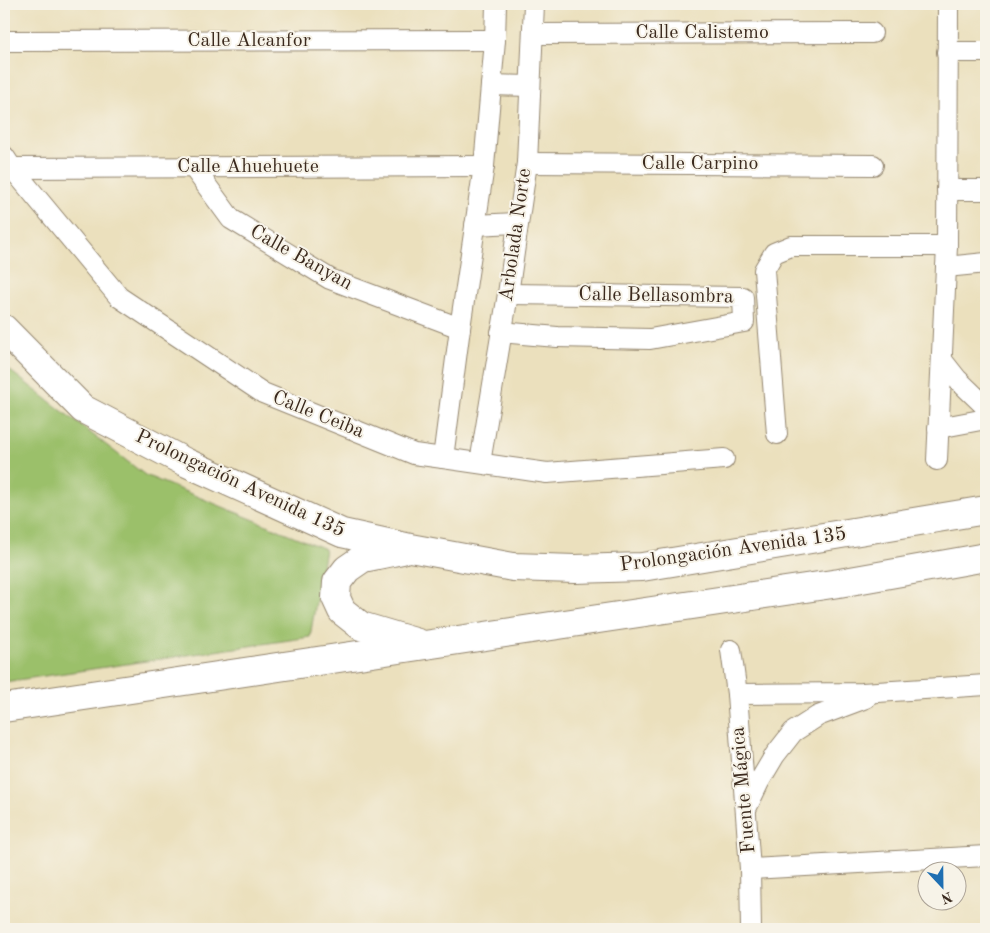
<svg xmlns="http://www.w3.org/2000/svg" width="990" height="933" viewBox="0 0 990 933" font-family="'Old Standard TT',serif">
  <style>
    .green { fill: #9bc06b; stroke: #6b7544 }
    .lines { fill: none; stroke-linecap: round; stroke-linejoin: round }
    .minor-casing { stroke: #93856e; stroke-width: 22 }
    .primary-casing { stroke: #93856e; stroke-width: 30 }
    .minor { stroke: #fff; stroke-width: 20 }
    .primary { stroke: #fff; stroke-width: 28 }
    .labels { text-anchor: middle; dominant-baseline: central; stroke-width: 4; stroke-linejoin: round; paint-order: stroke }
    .street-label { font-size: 20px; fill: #3b2a1e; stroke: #f7f3e8 }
  </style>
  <rect width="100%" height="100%" fill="#f7f3e8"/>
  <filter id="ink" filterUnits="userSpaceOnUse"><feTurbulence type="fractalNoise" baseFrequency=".02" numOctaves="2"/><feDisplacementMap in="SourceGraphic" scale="10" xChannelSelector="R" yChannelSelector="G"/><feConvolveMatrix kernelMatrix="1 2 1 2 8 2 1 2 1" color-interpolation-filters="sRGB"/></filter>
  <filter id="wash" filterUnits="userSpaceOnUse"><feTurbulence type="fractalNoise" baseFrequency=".0096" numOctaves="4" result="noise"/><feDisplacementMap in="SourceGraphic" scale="20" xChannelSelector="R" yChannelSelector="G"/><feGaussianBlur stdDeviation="1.12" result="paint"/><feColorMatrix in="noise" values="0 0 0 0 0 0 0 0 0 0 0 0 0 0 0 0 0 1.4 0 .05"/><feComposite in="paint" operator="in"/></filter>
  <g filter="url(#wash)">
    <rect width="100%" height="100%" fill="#ebe0bd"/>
    <path class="green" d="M4 366 145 475 325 549 310 637 4 682Z"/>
  </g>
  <g filter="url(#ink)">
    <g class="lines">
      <defs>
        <g id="minor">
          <path d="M533 34 872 33"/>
          <path d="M4 41 495 40"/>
          <path d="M947 52H986"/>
          <path d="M491 85 530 86"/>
          <path d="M4 156 12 168 119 297 263 393 414 454 443 458 547 473 724 459"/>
          <path d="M527 163 873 165"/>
          <path d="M193 167 231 219 330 279 460 328"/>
          <path d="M12 168 484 166"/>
          <path d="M947 190H986"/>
          <path d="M475 225 518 223"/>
          <path d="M946 267 986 263"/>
          <path d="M501 332 557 337 650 339 744 322 743 297 508 294"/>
          <path d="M942 360 957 379 986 407"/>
          <path d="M938 428 986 419"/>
          <path d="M777 434 764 270 774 253 791 246H947"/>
          <path d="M443 458 460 328 484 166 495 40 496 4"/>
          <path d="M937 460 947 246 948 4"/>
          <path d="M480 463 508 294 527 163 534 4"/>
          <path d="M731 650 737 694 750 869 751 929"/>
          <path d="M737 694 862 693 986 685"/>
          <path d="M746 809 759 782 775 755 793 732 818 716 866 698"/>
          <path d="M750 869 986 856"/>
        </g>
        <g id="primary">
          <path d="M4 329 83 409 185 462 342 533 410 548 513 567 575 569 642 567 986 510"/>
          <path d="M402 550 363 558 347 569 337 582 336 598 342 611 361 626 418 643"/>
          <path d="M4 708 839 583 986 557"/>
        </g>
      </defs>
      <use href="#minor" class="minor-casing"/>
      <use href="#primary" class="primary-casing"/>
      <use href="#minor" class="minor"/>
      <use href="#primary" class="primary"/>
    </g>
  </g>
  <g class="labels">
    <g class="street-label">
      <text x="702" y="33">Calle Calistemo</text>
      <text x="249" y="41">Calle Alcanfor</text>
      <text x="700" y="164">Calle Carpino</text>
      <text x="248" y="167">Calle Ahuehuete</text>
      <text transform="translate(516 235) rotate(-82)">Arbolada Norte</text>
      <text transform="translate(301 258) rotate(29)">Calle Banyan</text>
      <text transform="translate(656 296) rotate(1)">Calle Bellasombra</text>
      <text transform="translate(318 415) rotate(22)">Calle Ceiba</text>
      <text transform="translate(240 484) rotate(25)">Prolongación Avenida 135</text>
      <text transform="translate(733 550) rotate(-8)">Prolongación Avenida 135</text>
      <text transform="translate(744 790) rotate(-95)">Fuente Mágica</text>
    </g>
  </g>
  <rect width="990" height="933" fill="none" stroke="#f7f3e8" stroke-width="20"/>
  <g transform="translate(942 886) rotate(158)"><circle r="24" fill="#f7f3e8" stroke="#aca397"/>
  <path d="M0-4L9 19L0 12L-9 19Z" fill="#1f6fb2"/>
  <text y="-8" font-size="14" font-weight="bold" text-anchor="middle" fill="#3b2a1e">N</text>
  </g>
</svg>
